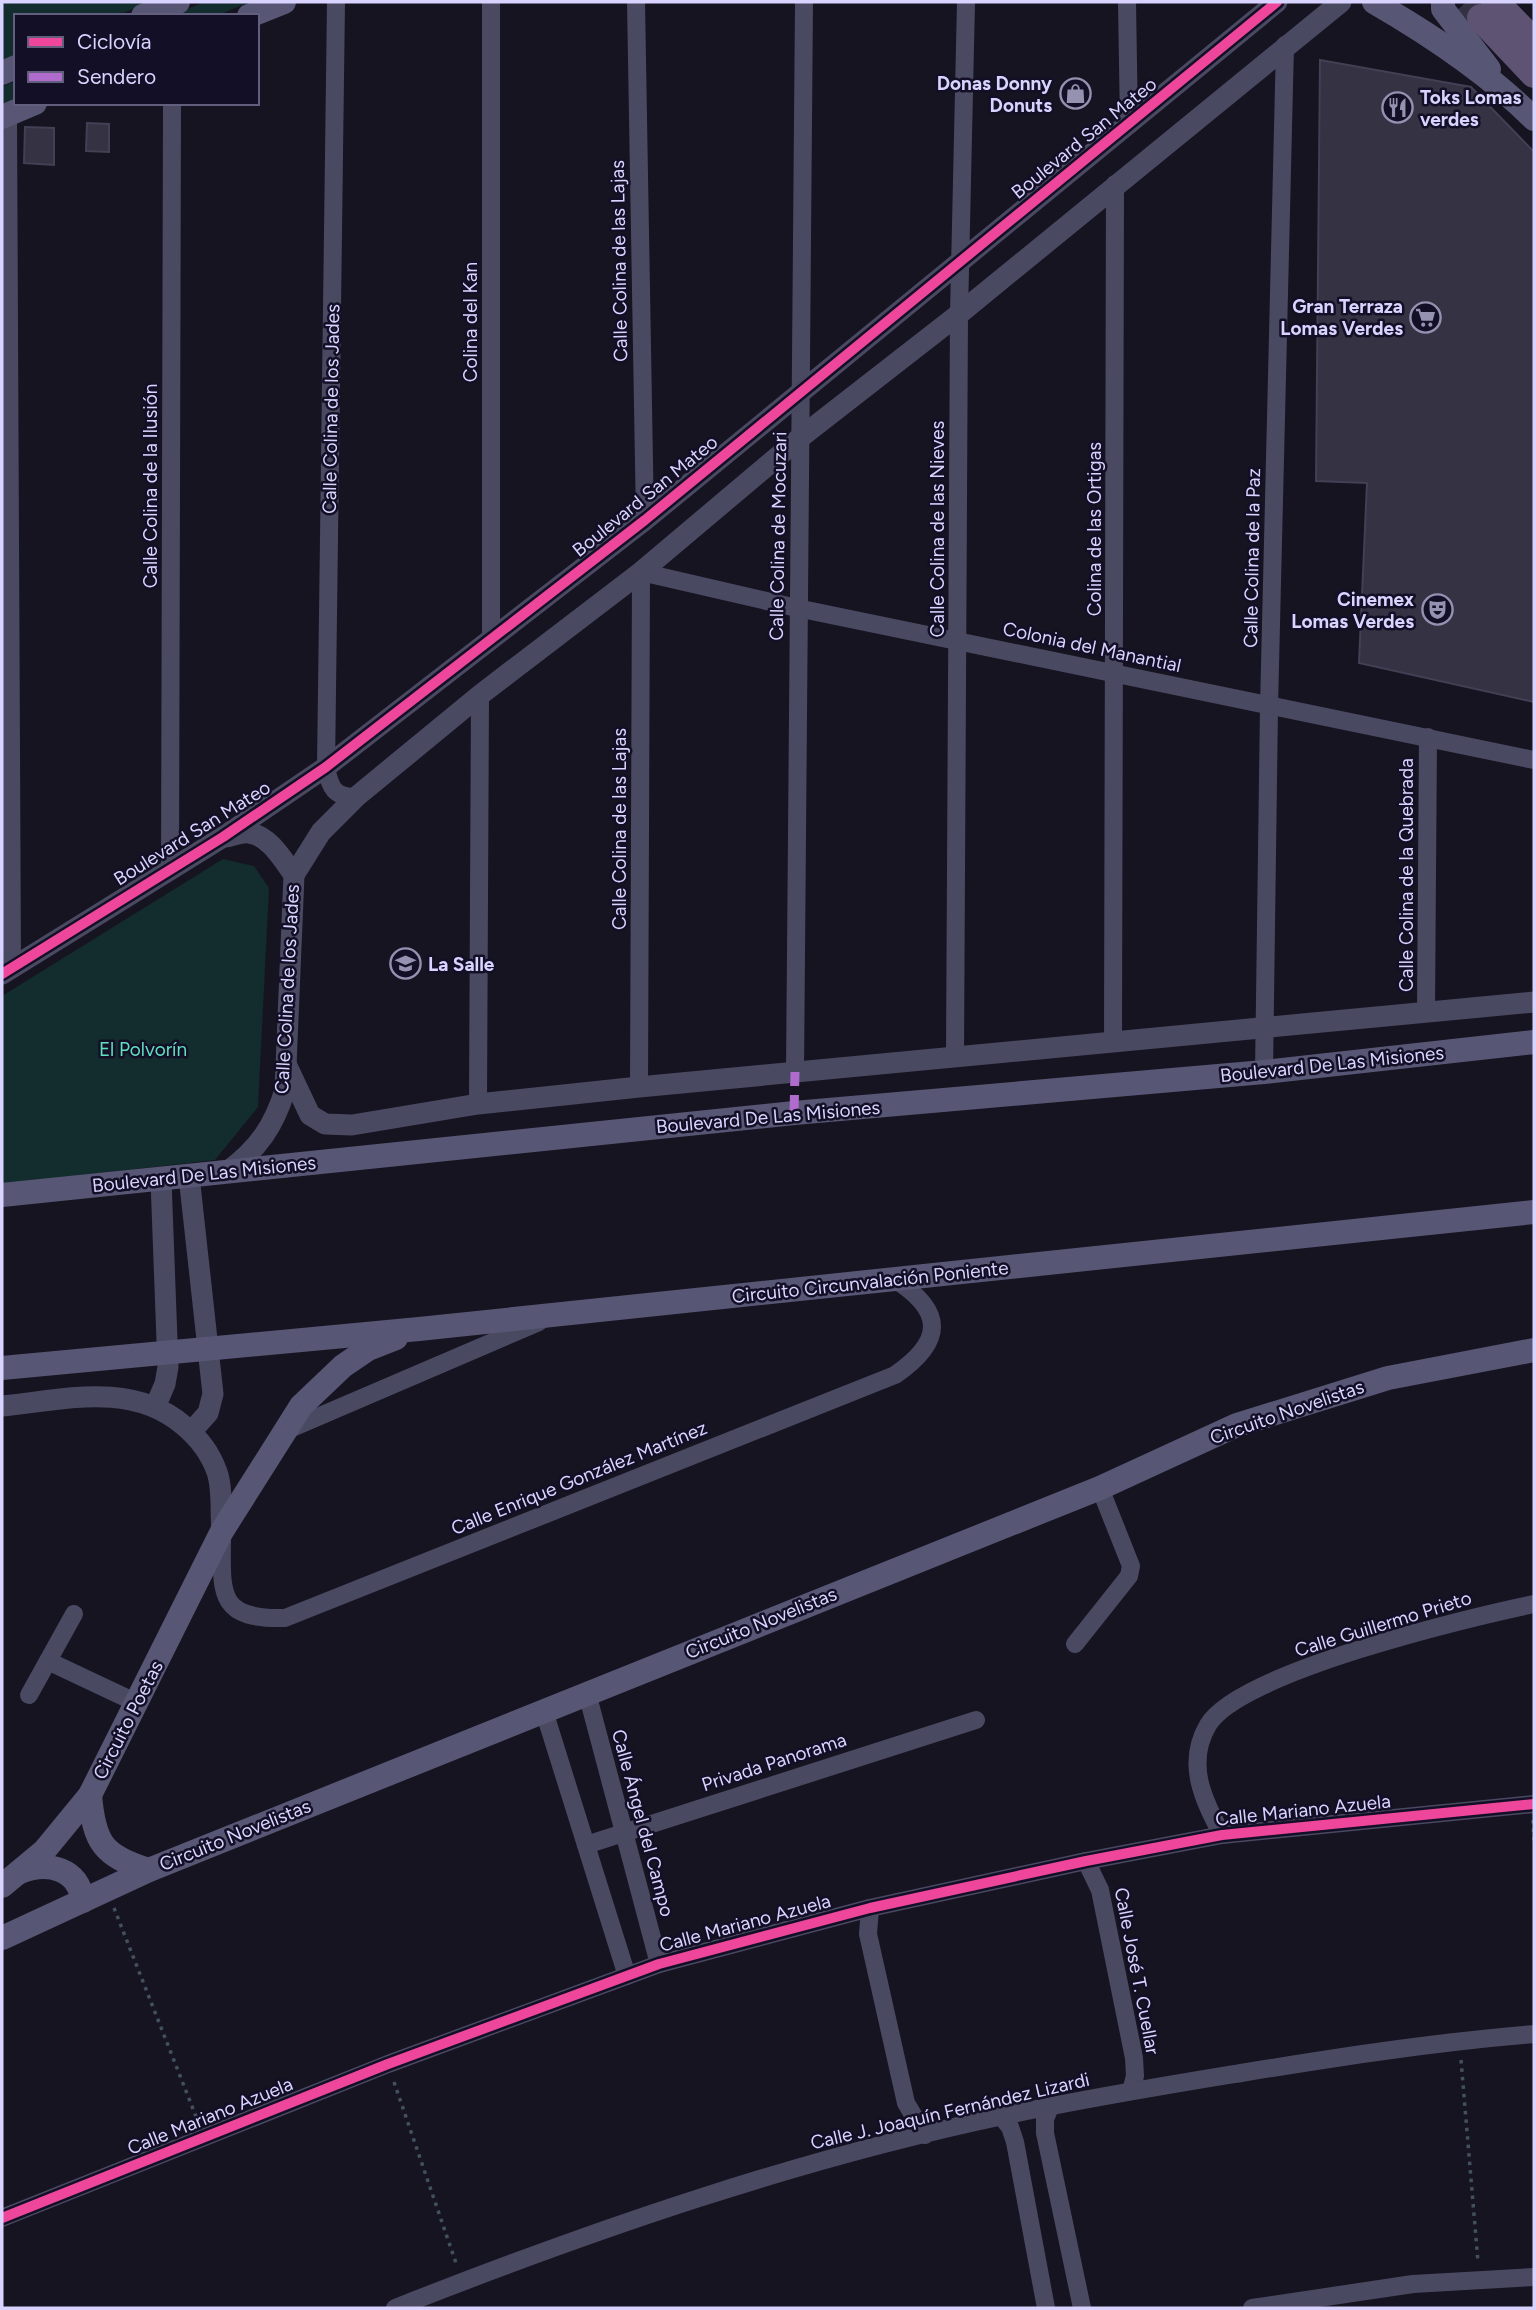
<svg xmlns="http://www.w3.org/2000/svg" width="1536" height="2310" viewBox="0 0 1536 2310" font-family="Figtree,sans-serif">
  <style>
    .green { fill: #132c2d }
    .building { fill: #343243; stroke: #433f54; stroke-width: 2 }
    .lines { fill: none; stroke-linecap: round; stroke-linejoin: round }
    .primary-tunnel { stroke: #333142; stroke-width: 28; stroke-dasharray: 28 14; stroke-linecap: butt }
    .path { stroke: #44505f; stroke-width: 3.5; stroke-dasharray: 3.5 5; stroke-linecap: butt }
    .minor { stroke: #4a4962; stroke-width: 18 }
    .tertiary { stroke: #4a4962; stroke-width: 21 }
    .secondary { stroke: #575674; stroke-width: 24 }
    .primary { stroke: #5e5373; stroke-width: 28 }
    .quiet { stroke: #b06ccc; stroke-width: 9; stroke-dasharray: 18 9; stroke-linecap: butt }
    .cycleway-casing { stroke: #130f26; stroke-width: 15 }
    .cycleway { stroke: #ed469a; stroke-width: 10 }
    .labels { text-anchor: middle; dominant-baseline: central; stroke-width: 5; stroke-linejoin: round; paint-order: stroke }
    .poi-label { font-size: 19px; font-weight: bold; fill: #d9d4ff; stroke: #130f26; text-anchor: end }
    .street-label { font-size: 19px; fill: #d9d4ff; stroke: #130f26 }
    .park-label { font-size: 19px; fill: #5fe0c0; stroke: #130f26 }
  </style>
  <rect width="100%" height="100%" fill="#161421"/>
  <g class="green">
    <path d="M2 2H150L116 16H16V57L2 63Z"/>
    <path d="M204 2H250L216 16H171Z"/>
    <path d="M16 81V98L2 104V87Z"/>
    <path d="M223 859 254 866 269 888 258 1107 215 1160 2 1184V996Z"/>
  </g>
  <g class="building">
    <path d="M1320 60 1471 87 1534 152V702L1359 663 1367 483 1316 481Z"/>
    <path d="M87 123 109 124V152L86 151Z"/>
    <path d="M25 127 54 128V165L24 163Z"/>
  </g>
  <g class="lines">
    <path class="primary-tunnel" d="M1466 2 1481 18"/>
    <g class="path">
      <path d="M1533 1820 1534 1843"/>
      <path d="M114 1908 197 2119"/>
      <path d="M1461 2060 1478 2262"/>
      <path d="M394 2082 457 2266"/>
    </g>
    <g class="minor">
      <path d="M336 2 326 767C330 788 334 797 356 797"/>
      <path d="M491 2V641"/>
      <path d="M636 2 645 520"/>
      <path d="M1127 2 1129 125"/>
      <path d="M8 115 12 967"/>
      <path d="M170 869 172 103"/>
      <path d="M1426 1012 1428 737"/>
      <path d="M1113 1043 1115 184"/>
      <path d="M955 1057 959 314 966 2"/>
      <path d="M795 1072 804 2"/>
      <path d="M1264 1072 1269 707 1285 45"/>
      <path d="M639 1087 641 572 797 608 1534 760"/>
      <path d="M478 1104 480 695"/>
      <path d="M285 1431 539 1322"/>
      <path d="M222 1534C222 1591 215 1620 285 1618L895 1375C943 1342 946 1312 894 1279"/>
      <path d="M1075 1644 1129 1576 1131 1566 1100 1488"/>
      <path d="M48 1661 137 1703"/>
      <path d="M587 1693 659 1964"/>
      <path d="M29 1695 74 1614"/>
      <path d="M544 1711 627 1976"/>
      <path d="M1222 1835C1204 1801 1185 1764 1208 1725 1239 1672 1471 1617 1534 1604"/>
      <path d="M586 1845 976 1720"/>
      <path d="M1086 1861 1100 1890 1134 2058 1135 2076 1131 2091"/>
      <path d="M870 1908 868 1934 906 2103 925 2135"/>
      <path d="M1050 2107 1045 2119V2133L1082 2308"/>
      <path d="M1001 2116 1010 2127 1015 2142 1046 2308"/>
      <path d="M2 2218 388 2064 659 1964 870 1908 1086 1861 1222 1835 1534 1804"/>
      <path d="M395 2308C593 2230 795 2160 1003 2116 1082 2099 1162 2086 1241 2073 1339 2057 1436 2042 1534 2034"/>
      <path d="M1252 2308 1413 2284 1534 2277"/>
    </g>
    <g class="tertiary">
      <path d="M226 837C232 836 242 832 249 833 269 835 283 860 294 875L285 1090C274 1126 258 1149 228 1171"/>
      <path d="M294 875 321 832 356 797 480 695 641 572 801 437 959 314 1341 2"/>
      <path d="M2 974 223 837 326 767 645 520 1277 2"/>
      <path d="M286 1064 310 1115 325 1124 352 1125 478 1104 639 1087 1534 1002"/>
      <path d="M189 1176 213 1394 208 1413 191 1432"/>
      <path d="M2 1406C63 1400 131 1381 183 1425 199 1438 210 1452 217 1472 223 1489 220 1512 222 1531"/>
      <path d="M155 1407 165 1384 168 1367 161 1180"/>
    </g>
    <g class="secondary">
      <path d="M1374 2C1431 35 1487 72 1534 119"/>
      <path d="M1443 2V9L1489 69"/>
      <path d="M143 16 178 2"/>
      <path d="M249 16 284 2"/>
      <path d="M2 73 16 67"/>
      <path d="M2 117 35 103"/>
      <path d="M2 1195 794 1113 1264 1072 1534 1042"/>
      <path d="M2 1368 419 1329 1534 1212"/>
      <path d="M90 1795C94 1843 103 1856 149 1870"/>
      <path d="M20 1872C48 1861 78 1868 83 1901"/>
      <path d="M2 1886 44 1851 90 1795 222 1531 301 1406 343 1366 368 1349 396 1338"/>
      <path d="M2 1938 149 1870 1100 1488 1237 1425 1388 1378 1534 1350"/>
    </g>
    <g class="primary">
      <path d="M1495 2 1534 42"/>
      <path d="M1481 18 1534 74"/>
    </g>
    <path class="quiet" d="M794 1113 795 1072"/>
    <defs>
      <g id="cycleway">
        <path d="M2 974 223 837 326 767 645 520 1277 2"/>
        <path d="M2 2218 388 2064 659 1964 870 1908 1086 1861 1222 1835 1534 1804"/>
      </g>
    </defs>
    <use href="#cycleway" class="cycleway-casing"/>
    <use href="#cycleway" class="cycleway"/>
  </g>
  <defs>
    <symbol id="shop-ring" viewBox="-11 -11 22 22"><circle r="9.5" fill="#130f26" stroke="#9591b1" stroke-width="1.5"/><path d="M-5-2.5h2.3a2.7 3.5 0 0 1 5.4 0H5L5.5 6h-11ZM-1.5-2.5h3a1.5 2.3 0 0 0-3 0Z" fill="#9591b1"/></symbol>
    <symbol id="restaurant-ring" viewBox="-11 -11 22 22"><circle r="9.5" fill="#130f26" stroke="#9591b1" stroke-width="1.5"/><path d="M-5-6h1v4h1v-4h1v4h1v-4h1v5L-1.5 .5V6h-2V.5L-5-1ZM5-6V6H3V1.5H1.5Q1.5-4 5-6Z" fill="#9591b1"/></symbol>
    <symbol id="supermarket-ring" viewBox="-11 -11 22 22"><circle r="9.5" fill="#130f26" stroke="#9591b1" stroke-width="1.5"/><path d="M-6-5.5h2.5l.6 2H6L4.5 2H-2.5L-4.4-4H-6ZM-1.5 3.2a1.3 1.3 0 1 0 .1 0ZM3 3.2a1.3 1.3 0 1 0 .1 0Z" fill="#9591b1"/></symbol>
    <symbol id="theatre-ring" viewBox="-11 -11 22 22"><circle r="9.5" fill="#130f26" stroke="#9591b1" stroke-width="1.5"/><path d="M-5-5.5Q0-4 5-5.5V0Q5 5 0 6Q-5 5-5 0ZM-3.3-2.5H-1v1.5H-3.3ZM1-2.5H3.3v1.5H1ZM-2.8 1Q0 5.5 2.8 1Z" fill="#9591b1"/></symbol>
    <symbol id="school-ring" viewBox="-11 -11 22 22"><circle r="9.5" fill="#130f26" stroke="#9591b1" stroke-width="1.5"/><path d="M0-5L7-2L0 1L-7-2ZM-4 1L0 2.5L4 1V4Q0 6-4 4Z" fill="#9591b1"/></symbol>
  </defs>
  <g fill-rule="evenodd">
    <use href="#shop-ring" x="1058" y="76" width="35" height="35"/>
    <use href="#restaurant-ring" x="1380" y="90" width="35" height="35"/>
    <use href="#supermarket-ring" x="1408" y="300" width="35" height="35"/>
    <use href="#theatre-ring" x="1420" y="592" width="35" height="35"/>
    <use href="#school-ring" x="388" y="946" width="35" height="35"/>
  </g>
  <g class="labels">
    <g class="poi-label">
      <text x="1052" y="83">Donas Donny<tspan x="1052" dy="22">Donuts</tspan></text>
      <text x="1420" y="97" text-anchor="start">Toks Lomas<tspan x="1420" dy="22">verdes</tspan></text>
      <text x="1403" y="306">Gran Terraza<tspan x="1403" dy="22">Lomas Verdes</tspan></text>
      <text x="1414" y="599">Cinemex<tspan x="1414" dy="22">Lomas Verdes</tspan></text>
      <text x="428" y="964" text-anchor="start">La Salle</text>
    </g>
    <g class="street-label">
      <text transform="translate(1084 138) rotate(-39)">Boulevard San Mateo</text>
      <text transform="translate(619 261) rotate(-91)">Calle Colina de las Lajas</text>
      <text transform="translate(470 322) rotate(-90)">Colina del Kan</text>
      <text transform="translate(331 409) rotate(-89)">Calle Colina de los Jades</text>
      <text transform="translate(150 486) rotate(-90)">Calle Colina de la Ilusión</text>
      <text transform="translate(645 496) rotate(-39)">Boulevard San Mateo</text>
      <text transform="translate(937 529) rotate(-90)">Calle Colina de las Nieves</text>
      <text transform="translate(1094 529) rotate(-90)">Colina de las Ortigas</text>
      <text transform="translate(778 536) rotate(-89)">Calle Colina de Mocuzari</text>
      <text transform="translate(1252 558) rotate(-89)">Calle Colina de la Paz</text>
      <text transform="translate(1092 647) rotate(12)">Colonia del Manantial</text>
      <text transform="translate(619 829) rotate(-90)">Calle Colina de las Lajas</text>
      <text transform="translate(192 833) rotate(-32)">Boulevard San Mateo</text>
      <text transform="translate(1406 875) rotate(-90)">Calle Colina de la Quebrada</text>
      <text transform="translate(287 989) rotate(-87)">Calle Colina de los Jades</text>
      <text transform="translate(1332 1064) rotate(-6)">Boulevard De Las Misiones</text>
      <text transform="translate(768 1117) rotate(-5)">Boulevard De Las Misiones</text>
      <text transform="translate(204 1174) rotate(-6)">Boulevard De Las Misiones</text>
      <text transform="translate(870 1282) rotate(-6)">Circuito Circunvalación Poniente</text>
      <text transform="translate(1287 1412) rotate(-19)">Circuito Novelistas</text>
      <text transform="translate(579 1478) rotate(-22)">Calle Enrique González Martínez</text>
      <text transform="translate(761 1623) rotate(-22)">Circuito Novelistas</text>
      <text transform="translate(1383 1624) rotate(-17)">Calle Guillermo Prieto</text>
      <text transform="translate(128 1720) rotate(-63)">Circuito Poetas</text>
      <text transform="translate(774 1762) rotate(-18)">Privada Panorama</text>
      <text transform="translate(1303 1810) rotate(-6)">Calle Mariano Azuela</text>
      <text transform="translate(643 1823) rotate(75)">Calle Ángel del Campo</text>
      <text transform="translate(235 1835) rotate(-22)">Circuito Novelistas</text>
      <text transform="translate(745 1923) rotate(-15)">Calle Mariano Azuela</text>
      <text transform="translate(1137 1971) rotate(79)">Calle José T. Cuellar</text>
      <text transform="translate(950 2111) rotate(-13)">Calle J. Joaquín Fernández Lizardi</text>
      <text transform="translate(210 2116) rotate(-22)">Calle Mariano Azuela</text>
    </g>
    <g class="park-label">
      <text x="143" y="1049">El Polvorín</text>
    </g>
  </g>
  <rect width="1536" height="2310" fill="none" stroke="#d9d4ff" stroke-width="7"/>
  <rect x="14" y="14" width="245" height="91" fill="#130f26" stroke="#625e7d" stroke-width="2"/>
  <rect x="28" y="37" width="35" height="10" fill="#ed469a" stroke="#625e7d" stroke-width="2"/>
  <text x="77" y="49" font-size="21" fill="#d9d4ff">Ciclovía</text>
  <rect x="28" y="72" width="35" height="10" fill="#b06ccc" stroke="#625e7d" stroke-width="2"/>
  <text x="77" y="84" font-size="21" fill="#d9d4ff">Sendero</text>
</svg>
